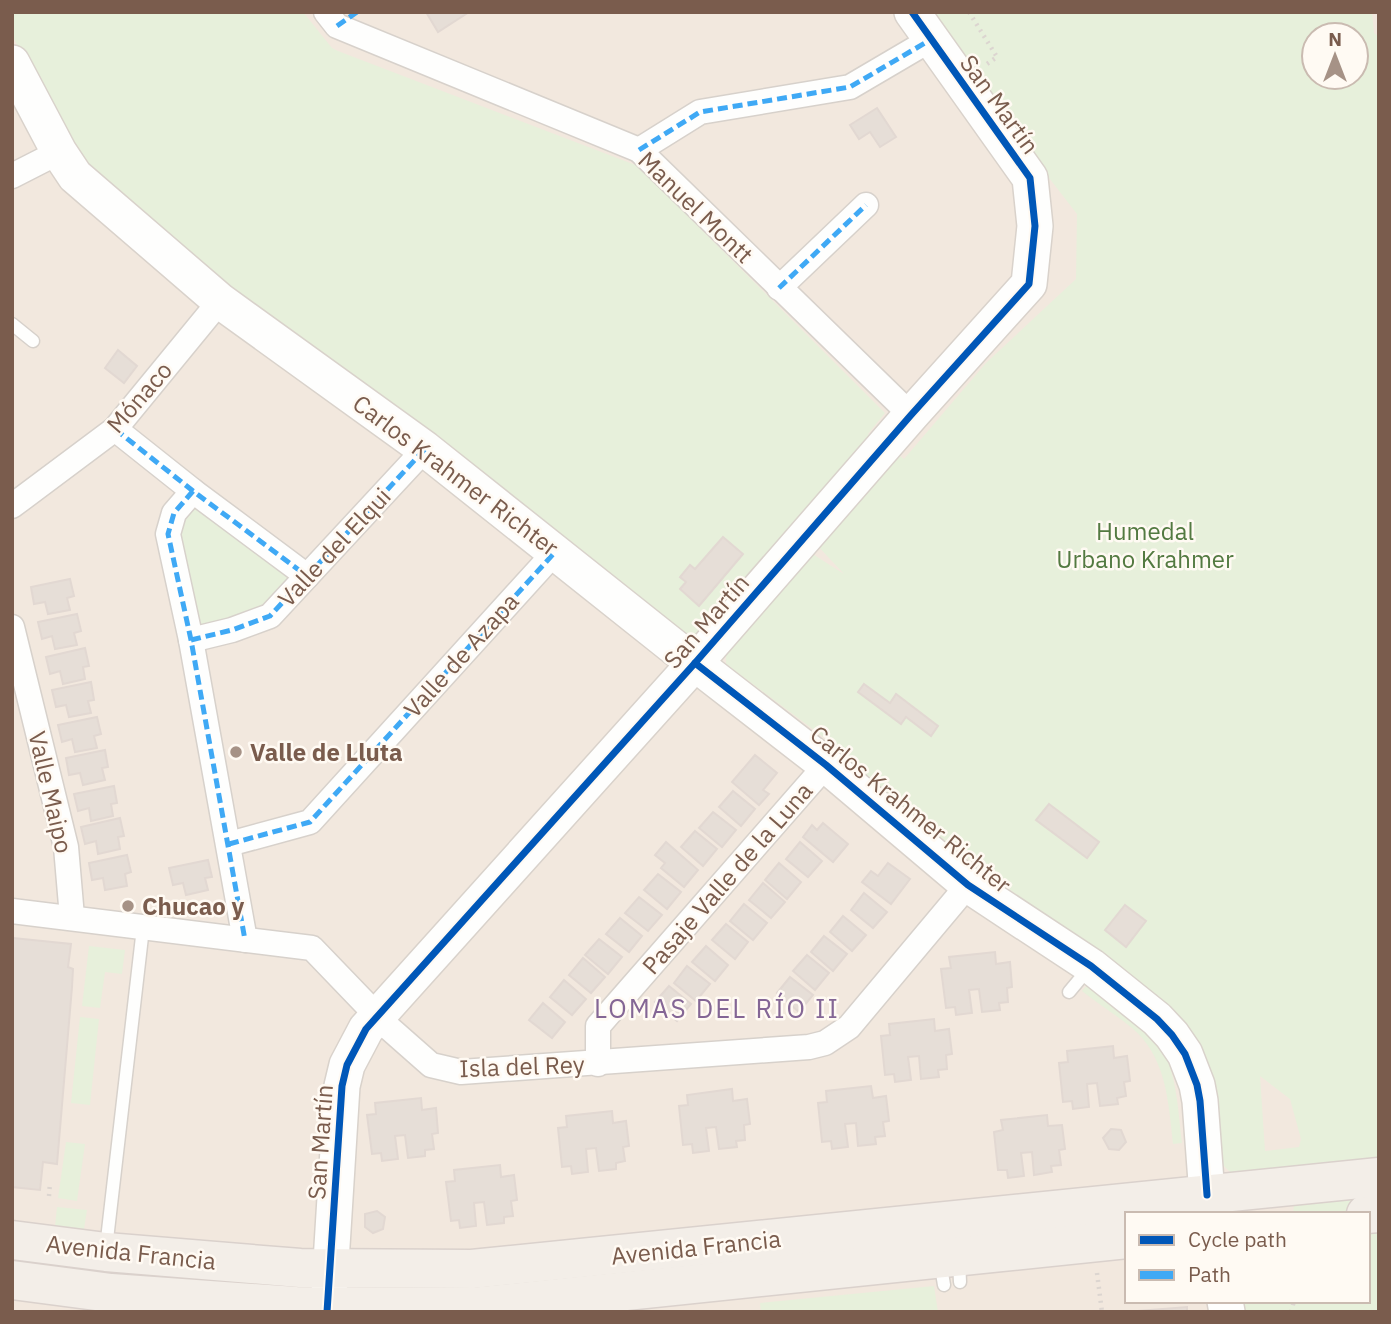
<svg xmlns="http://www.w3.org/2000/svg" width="1391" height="1324" viewBox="0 0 1391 1324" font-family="'IBM Plex Sans',sans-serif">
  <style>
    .residential { fill: #f2e8de; fill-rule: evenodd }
    .green { fill: #e7f0db; fill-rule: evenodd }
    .building { fill: #e6ded7; stroke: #e2d8d2; stroke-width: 2 }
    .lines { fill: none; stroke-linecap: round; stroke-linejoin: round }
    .lane-casing { stroke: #d7d1cb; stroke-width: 15 }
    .street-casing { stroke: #d7d1cb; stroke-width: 27 }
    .secondary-casing { stroke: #d9d2cb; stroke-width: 38 }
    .primary-casing { stroke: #dad1cc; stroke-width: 41 }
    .path { stroke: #dcd5d0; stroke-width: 4.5; stroke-dasharray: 2 5; stroke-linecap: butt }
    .lane { stroke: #fefefd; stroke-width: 12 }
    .street { stroke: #fefefd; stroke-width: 24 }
    .secondary { stroke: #fefefd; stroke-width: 35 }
    .primary { stroke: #f3eee8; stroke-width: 38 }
    .quiet { stroke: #3fa9f5; stroke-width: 5; stroke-dasharray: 10 5; stroke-linecap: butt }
    .cycleway-casing { stroke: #fffaf3; stroke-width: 11 }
    .cycleway { stroke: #0057b8; stroke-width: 7 }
    .poi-dot { fill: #a69286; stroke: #fffaf3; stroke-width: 2.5 }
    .labels { text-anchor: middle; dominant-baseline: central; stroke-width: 5; stroke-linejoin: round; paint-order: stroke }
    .street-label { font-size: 24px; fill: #7a5c4d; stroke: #fffaf3 }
    .park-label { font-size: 24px; fill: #537a41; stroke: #fffaf3 }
    .poi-label { font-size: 24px; font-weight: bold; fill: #7a5c4d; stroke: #fffaf3; text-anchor: start }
    .neighbourhood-label { font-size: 26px; letter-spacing: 2px; fill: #846695; stroke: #fffaf3 }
  </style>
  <rect width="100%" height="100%" fill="#f9f5f0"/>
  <path class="residential" d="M12 12H1379V1225L1368 1214H1127V1301H1234L1237 1312H12ZM1314 35H1356V77H1314Z"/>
  <g class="green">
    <path d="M12 12H303L332 48 338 51 638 166 885 413 868 434 904 459 986 363 1076 279 1077 214 1015 134 930 12H1372L1374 33 1379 37V1312H1238L1235 1301H1368V1214H1293L1294 1204 1233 1175 1217 1159 1139 987 911 815 826 739 726 664V644L811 553 844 574 802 529 698 641H687L226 289 80 167 12 35ZM1314 35H1356V77H1314ZM1260 1076 1290 1099 1301 1139 1299 1147 1265 1151Z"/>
    <path d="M203 508 288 571 290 584 263 613 210 629 193 621 174 532 187 509Z"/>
    <path d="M89 946 125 950 122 974 105 972 100 1008 82 1006Z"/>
    <path d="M1088 984C1106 998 1127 1011 1145 1026 1177 1055 1177 1103 1182 1143L1173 1144C1169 1107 1167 1068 1143 1039 1130 1023 1099 1005 1082 991Z"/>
    <path d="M80 1017 99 1019 90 1105 71 1103Z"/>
    <path d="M66 1142 85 1144 77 1201 58 1198Z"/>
    <path d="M57 1207 87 1210 84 1229 55 1226Z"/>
    <path d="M934 1286 938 1312H761L760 1303Z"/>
  </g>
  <g class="building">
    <path d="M426 12H469L438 32Z"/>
    <path d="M877 108 896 137 880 147 870 132 859 139 850 125Z"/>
    <path d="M118 350 137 366 124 383 105 368Z"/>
    <path d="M723 537 743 554 699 606 680 589 686 582 680 577 690 565 695 569Z"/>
    <path d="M70 579 74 596 67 598 70 610 48 614 45 602 34 604 31 587Z"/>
    <path d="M77 614 81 631 74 633 77 645 55 649 52 636 42 639 38 622Z"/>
    <path d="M85 648 89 666 83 667 85 679 63 684 60 671 50 674 46 657Z"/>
    <path d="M91 682 94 700 88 701 91 713 69 717 66 705 56 707 52 690Z"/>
    <path d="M864 684 890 703 896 694 938 726 931 736 906 717 901 724 858 692Z"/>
    <path d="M97 717 101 734 94 736 97 748 75 752 72 739 62 742 58 725Z"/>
    <path d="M105 750 108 767 102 768 105 780 83 785 80 773 69 775 66 758Z"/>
    <path d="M755 755 777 773 763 790 769 794 759 805 732 782Z"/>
    <path d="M114 786 117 803 111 804 113 816 91 821 89 808 78 811 74 794Z"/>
    <path d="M733 791 755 809 741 826 719 807Z"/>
    <path d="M1049 804 1099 842 1087 858 1036 820Z"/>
    <path d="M713 812 736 830 722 847 699 828Z"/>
    <path d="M120 818 124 836 118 837 120 849 98 854 96 841 85 844 81 827Z"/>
    <path d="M823 823 848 844 833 862 803 837 812 825 817 830Z"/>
    <path d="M695 831 717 849 703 866 681 847Z"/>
    <path d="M666 842 698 870 684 887 661 868 665 863 655 855Z"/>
    <path d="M800 842 822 861 808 877 786 859Z"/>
    <path d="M127 855 131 872 125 874 127 886 105 890 103 878 92 880 89 863Z"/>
    <path d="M208 860 212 877 205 878 208 890 186 895 183 883 173 885 169 868Z"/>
    <path d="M779 863 801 882 787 899 765 880Z"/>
    <path d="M888 863 910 879 891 904 862 882 871 871 878 876Z"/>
    <path d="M658 874 681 892 667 909 644 890Z"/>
    <path d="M763 883 785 902 771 918 749 900Z"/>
    <path d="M864 893 887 912 873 928 851 910Z"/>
    <path d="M639 897 662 915 648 931 625 913Z"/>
    <path d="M744 904 767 923 753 940 730 921Z"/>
    <path d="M1125 905 1146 921 1126 947 1105 930Z"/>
    <path d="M843 916 866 935 852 951 830 932Z"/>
    <path d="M620 918 642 936 629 952 606 934Z"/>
    <path d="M726 924 748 942 735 959 712 940Z"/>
    <path d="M824 936 847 954 833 971 811 952Z"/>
    <path d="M13 938 71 944 68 967 73 969 72 987 57 1164 43 1162 40 1190 12 1187Z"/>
    <path d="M599 939 622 957 608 974 585 955Z"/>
    <path d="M706 946 728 965 715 981 692 962Z"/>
    <path d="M995 952 996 964 1010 962 1012 987 1007 988 1008 1002 999 1003 1000 1010 982 1012 979 989 969 990 972 1013 956 1015 955 1007 946 1008 941 969 951 968 949 957Z"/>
    <path d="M807 955 829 973 815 990 793 971Z"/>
    <path d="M583 958 605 977 591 993 569 975Z"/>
    <path d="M687 966 710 984 696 1001 674 983Z"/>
    <path d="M790 977 813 995 799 1012 777 993Z"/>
    <path d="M564 980 586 999 572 1015 550 997Z"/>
    <path d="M669 986 691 1004 677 1021 655 1002Z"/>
    <path d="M543 1003 565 1022 552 1038 529 1020Z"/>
    <path d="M934 1019 935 1031 949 1029 952 1054 946 1055 947 1069 938 1070 939 1077 921 1079 919 1056 908 1057 911 1080 895 1082 894 1074 885 1075 881 1036 890 1035 889 1024Z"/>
    <path d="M1113 1046 1114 1058 1127 1056 1130 1081 1124 1082 1126 1096 1117 1098 1118 1104 1100 1106 1097 1083 1087 1084 1089 1107 1073 1109 1072 1101 1063 1102 1059 1063 1068 1062 1067 1051Z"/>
    <path d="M871 1086 873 1098 886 1096 889 1121 883 1122 885 1136 875 1137 876 1144 858 1146 856 1123 845 1124 848 1147 832 1149 831 1141 822 1142 818 1103 827 1102 826 1091Z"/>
    <path d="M732 1089 733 1101 747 1099 750 1124 744 1125 745 1140 736 1141 737 1147 719 1149 716 1127 706 1128 709 1151 693 1153 692 1144 683 1145 679 1106 688 1105 687 1095Z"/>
    <path d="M421 1098 422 1110 436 1108 438 1133 432 1134 434 1149 425 1150V1156L408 1158 405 1135 395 1136 398 1159 382 1161 381 1153 372 1154 367 1115 376 1114 375 1103Z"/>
    <path d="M612 1111 613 1123 626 1121 629 1146 623 1147 625 1161 616 1163V1169L599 1171 596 1148 586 1149 588 1172 572 1174 571 1166 562 1167 558 1128 567 1127 566 1116Z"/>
    <path d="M1047 1115 1048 1126 1062 1125 1065 1149 1059 1150 1061 1165 1051 1166 1052 1172 1034 1175 1032 1152 1021 1153 1024 1176 1008 1178 1007 1170H998L994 1132 1003 1130 1001 1120Z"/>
    <path d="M1111 1129 1121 1130 1126 1142 1119 1150 1109 1149 1103 1138Z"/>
    <path d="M500 1165 501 1177 514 1175 517 1200 511 1201 513 1216 504 1217V1223L487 1225 484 1202 474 1203 476 1226 460 1228 459 1220 451 1221 446 1182 455 1181 454 1170Z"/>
    <path d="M377 1211 385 1217 383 1229 373 1233 365 1227V1214Z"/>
    <path d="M1187 1307V1312H1125Z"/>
  </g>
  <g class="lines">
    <defs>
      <g id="lane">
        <path d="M12 324 33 341"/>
        <path d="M1069 992 1089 968"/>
        <path d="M106 1248 143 928"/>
        <path d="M959 1260 960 1282"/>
        <path d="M940 1261 944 1285"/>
      </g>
      <g id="street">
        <path d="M326 12 337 26 639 150 911 415"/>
        <path d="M639 150 700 112 850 87 930 40"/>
        <path d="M12 176 59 152"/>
        <path d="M779 288 866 205"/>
        <path d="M115 429 193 491 307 576"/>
        <path d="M193 491 174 513 168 534 191 640 245 940"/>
        <path d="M12 506 115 429 220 301"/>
        <path d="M12 627 66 847 72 917"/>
        <path d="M191 640 232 630 270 616 425 449"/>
        <path d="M229 844 310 822 556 551"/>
        <path d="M12 911 312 948 389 1028 431 1065 461 1072 809 1047 825 1043 849 1027 968 885"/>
        <path d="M598 1064V1026L826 765"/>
      </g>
      <g id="secondary">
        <path d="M12 63 59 152 75 176 220 301 425 449 679 651 826 765 968 885 1091 966 1157 1019 1172 1035 1185 1054 1197 1085 1200 1101 1207 1195 1211 1214"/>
        <path d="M329 1294 342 1086 347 1065 366 1029 695 663 911 415 1029 284 1035 226 1030 178 912 12"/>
        <path d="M1225 1301 1227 1312"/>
      </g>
      <g id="primary">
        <path d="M1366 1214 1379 1213"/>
        <path d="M12 1240 106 1252 300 1268 472 1269 1379 1177"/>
        <path d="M12 1280 111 1293 296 1306 473 1307 1127 1239"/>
      </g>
    </defs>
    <use href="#lane" class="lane-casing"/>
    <use href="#street" class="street-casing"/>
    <use href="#secondary" class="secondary-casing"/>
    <use href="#primary" class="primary-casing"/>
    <g class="path">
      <path d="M969 12 997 57 984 66"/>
      <path d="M49 1196 50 1183"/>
      <path d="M1097 1273 1102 1312"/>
      <path d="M1291 1312 1294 1301"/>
    </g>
    <use href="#lane" class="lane"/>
    <use href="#street" class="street"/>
    <use href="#secondary" class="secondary"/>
    <use href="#primary" class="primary"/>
    <g class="quiet">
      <path d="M337 26 357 12"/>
      <path d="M639 150 700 112 850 87 930 40"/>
      <path d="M779 288 866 205"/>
      <path d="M115 429 193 491 307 576"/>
      <path d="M193 491 174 513 168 534 191 640 245 940"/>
      <path d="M191 640 232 630 270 616 425 449"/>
      <path d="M229 844 310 822 556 551"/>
    </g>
    <defs>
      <g id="cycleway">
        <path d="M695 663 826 765 968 885 1091 966 1157 1019 1172 1035 1185 1054 1197 1085 1200 1101 1207 1195"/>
        <path d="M327 1312 342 1086 347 1065 366 1029 695 663 911 415 1029 284 1035 226 1030 178 912 12"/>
      </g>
    </defs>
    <use href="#cycleway" class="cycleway-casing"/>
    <use href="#cycleway" class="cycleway"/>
  </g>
  <g class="poi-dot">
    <circle cx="236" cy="752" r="7"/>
    <circle cx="128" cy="906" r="7"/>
  </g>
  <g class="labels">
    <g class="street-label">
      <text transform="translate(1000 104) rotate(54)">San Martín</text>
      <text transform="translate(696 207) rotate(44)">Manuel Montt</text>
      <text transform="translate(139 397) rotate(-49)">Mónaco</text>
      <text transform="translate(456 475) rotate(37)">Carlos Krahmer Richter</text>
      <text transform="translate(334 547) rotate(-47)">Valle del Elqui</text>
      <text transform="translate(706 621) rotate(-49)">San Martín</text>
      <text transform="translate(461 655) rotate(-48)">Valle de Azapa</text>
      <text transform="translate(51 792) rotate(77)">Valle Maipo</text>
      <text transform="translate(911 809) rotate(39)">Carlos Krahmer Richter</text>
      <text transform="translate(727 878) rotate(-49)">Pasaje Valle de la Luna</text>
      <text transform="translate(522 1066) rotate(-2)">Isla del Rey</text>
      <text transform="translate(320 1142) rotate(-86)">San Martín</text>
      <text transform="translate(696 1247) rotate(-6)">Avenida Francia</text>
      <text transform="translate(131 1252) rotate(6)">Avenida Francia</text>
    </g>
    <g class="park-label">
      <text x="1145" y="531">Humedal<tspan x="1145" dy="28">Urbano Krahmer</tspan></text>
    </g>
    <g class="poi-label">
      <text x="250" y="752">Valle de Lluta</text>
      <text x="142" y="906">Chucao y</text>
    </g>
    <g class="neighbourhood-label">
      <text x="717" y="1008">LOMAS DEL RÍO II</text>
    </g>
  </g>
  <rect width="1391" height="1324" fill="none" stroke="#7a5c4d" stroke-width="28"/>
  <rect x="1125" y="1212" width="245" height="91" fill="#fffaf3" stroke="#cabbb1" stroke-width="2"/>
  <rect x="1139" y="1235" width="35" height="10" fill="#0057b8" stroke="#cabbb1" stroke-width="2"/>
  <text x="1188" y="1247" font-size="21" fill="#7a5c4d">Cycle path</text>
  <rect x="1139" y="1270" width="35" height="10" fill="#3fa9f5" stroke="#cabbb1" stroke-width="2"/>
  <text x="1188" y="1282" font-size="21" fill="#7a5c4d">Path</text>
  <g transform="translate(1335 56)"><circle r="33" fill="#fffaf3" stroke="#cabbb1" stroke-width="2"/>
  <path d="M0-5L12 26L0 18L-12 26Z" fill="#a69286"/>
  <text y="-10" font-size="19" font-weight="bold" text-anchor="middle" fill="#7a5c4d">N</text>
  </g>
</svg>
